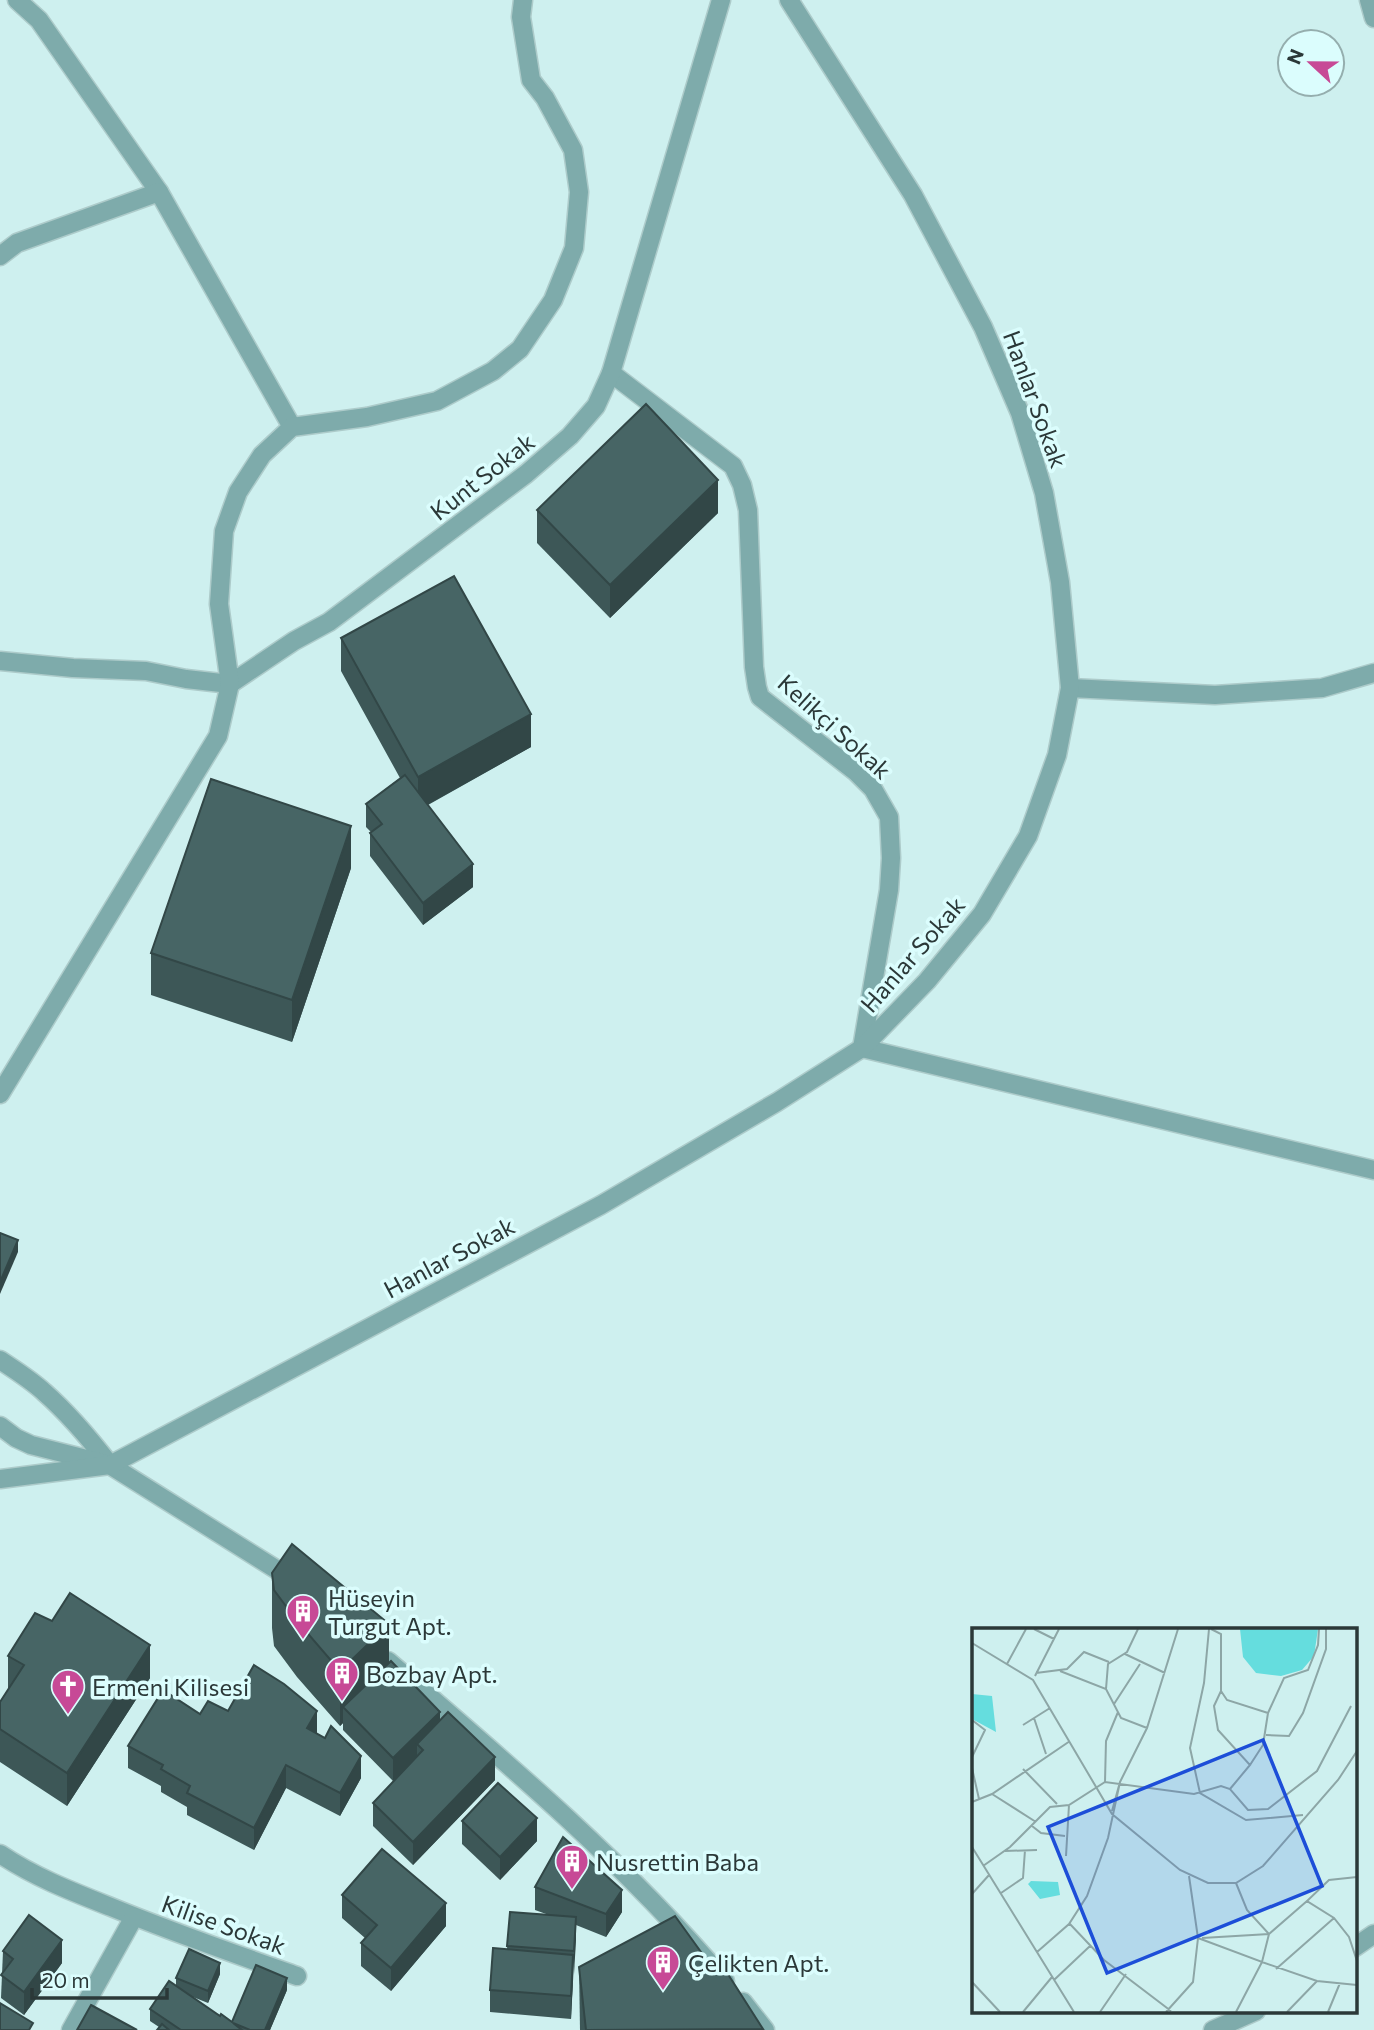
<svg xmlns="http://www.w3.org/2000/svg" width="1374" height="2030" viewBox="0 0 1374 2030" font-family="Commissioner,sans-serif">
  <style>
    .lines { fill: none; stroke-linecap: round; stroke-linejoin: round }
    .pedestrian-casing { stroke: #adcbca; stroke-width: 21 }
    .minor-casing { stroke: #adcbca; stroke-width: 21 }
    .tertiary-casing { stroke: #adcbca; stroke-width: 21 }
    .pedestrian { stroke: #7eabab; stroke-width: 18 }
    .minor { stroke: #7eabab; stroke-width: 18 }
    .tertiary { stroke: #7eabab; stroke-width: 18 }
    .wall { fill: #3d5757 }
    .shaded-wall { fill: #324747 }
    .building { fill: #476565; stroke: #324747; stroke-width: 2 }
    .labels { text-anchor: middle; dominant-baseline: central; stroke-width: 7; stroke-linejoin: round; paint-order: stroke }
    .street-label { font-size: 24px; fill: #2b3838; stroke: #dbfdfd }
    .poi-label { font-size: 24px; fill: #2b3838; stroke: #dbfdfd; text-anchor: start }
    .inset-road { fill: none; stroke: #8da6a6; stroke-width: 2 }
    .view { fill: #1d4ed8; fill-opacity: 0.15; stroke: #1d4ed8; stroke-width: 3.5 }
    .inset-edge { fill: none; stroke: #2b3838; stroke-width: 3.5 }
  </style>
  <rect width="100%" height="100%" fill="#cef0ef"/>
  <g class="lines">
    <defs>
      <path id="pedestrian" d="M611 373 733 466 742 485 748 510 754 667 757 687 760 697 856 772 873 789 889 817 891 858 889 890 862 1048"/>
      <g id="minor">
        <path d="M17 0 39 20 159 192"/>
        <path d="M1369 0 1374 18"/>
        <path d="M0 256 17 243 159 192 292 427"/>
        <path d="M0 661 73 668 146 671 186 679 230 684 294 641 329 622 526 474 570 436 596 406 611 373 721 0"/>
        <path d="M1070 688 1215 695 1322 688 1374 673"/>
        <path d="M862 1048 1374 1170"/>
        <path d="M0 1094 218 736 230 684 219 604 224 531 238 492 262 455 292 427 367 417 437 401 493 371 520 349 553 300 574 248 579 192 573 150 545 98 531 80 521 17 523 0"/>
        <path d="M0 1854C34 1877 73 1892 111 1907 172 1932 235 1954 297 1976"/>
        <path d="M1355 1947 1374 1934"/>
        <path d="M71 2030 134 1917"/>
        <path d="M1213 2030 1256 2011"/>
      </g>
      <g id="tertiary">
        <path d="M0 1360C15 1370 31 1380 44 1392 69 1414 90 1439 110 1465"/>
        <path d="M0 1426 16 1438 31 1445 110 1465 295 1581"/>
        <path d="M0 1479 110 1465 601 1205 777 1102 862 1048 927 981 982 914 1028 836 1057 755 1070 688 1060 582 1044 493 1020 413 983 327 913 195 789 0"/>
        <path d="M388 1661C506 1762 624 1862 725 1981"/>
        <path d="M743 2002 765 2030"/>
      </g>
    </defs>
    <use href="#pedestrian" class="pedestrian-casing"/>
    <use href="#minor" class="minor-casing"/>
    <use href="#tertiary" class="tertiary-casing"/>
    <use href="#pedestrian" class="pedestrian"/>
    <use href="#minor" class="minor"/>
    <use href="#tertiary" class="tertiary"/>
  </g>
  <g class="wall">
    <path d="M537 510 718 513 610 618 537 543Z"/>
    <path d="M341 638 531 747 428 805 473 887 423 925 370 856V833L371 832 366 827V804L400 778 341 671Z"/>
    <path d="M351 868 292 1042 151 995V953Z"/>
    <path d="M272 1573 389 1663 495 1780 413 1865 373 1826V1803L408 1766 393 1781 343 1730V1723L340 1726 297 1677 274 1646 272 1628Z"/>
    <path d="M8 1656 150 1678 67 1806 0 1762V1702L8 1689Z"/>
    <path d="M228 1711 317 1733 361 1778 340 1816 286 1788 254 1850 187 1815V1807L161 1792V1786L128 1768V1746L200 1714Z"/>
    <path d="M462 1821 537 1841 500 1880 462 1844Z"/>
    <path d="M535 1887 622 1912 606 1937 576 1925 571 2019 490 2012V1990L507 1949 510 1912 549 1915 535 1910Z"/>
    <path d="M342 1895 446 1926 391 1991 361 1966V1943L365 1938 342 1918Z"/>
    <path d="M3 1951 62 1963 24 2015 1 1998Z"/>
    <path d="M709 1963 763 2030H580L579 1967Z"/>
    <path d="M220 1974 208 2003 188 1995 220 2016 232 2022 287 1990 270 2030H157L159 2027 150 2021V2009L176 1987V1978Z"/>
  </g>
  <g class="shaded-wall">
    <path d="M718 480V513L610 618V585Z"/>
    <path d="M531 714V747L418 810V777Z"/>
    <path d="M351 826V868L292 1042V1000Z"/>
    <path d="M473 864V887L423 925V903Z"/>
    <path d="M18 1240V1252L0 1294V1282Z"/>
    <path d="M389 1624V1679L343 1707V1723L340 1726V1671Z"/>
    <path d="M150 1645V1678L67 1806V1773Z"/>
    <path d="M317 1711V1734L307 1728Z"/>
    <path d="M440 1712V1735L423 1750 417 1744V1758L393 1781V1758Z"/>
    <path d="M361 1756V1778L340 1816V1793Z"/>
    <path d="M495 1757V1780L413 1865V1842Z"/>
    <path d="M286 1765V1788L254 1850V1828Z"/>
    <path d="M537 1818V1841L500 1880V1857Z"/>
    <path d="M622 1890V1912L606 1937V1914Z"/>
    <path d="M446 1903V1926L391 1991V1968Z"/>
    <path d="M576 1917V1940L574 1974V1951Z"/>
    <path d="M62 1940V1963L24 2015V1992Z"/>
    <path d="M573 1955V1978L571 2019V1996Z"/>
    <path d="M220 1963V1974L208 2003V1991Z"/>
    <path d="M287 1978V1990L270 2030H265Z"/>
  </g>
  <g class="building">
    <path d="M646 404 718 480 610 585 537 510Z"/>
    <path d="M454 576 531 714 418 777 341 638Z"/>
    <path d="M405 775 473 864 423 903 370 833 382 824 366 804Z"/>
    <path d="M211 779 351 826 292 1000 151 953Z"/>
    <path d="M0 1233 18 1240 0 1282Z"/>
    <path d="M292 1544 389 1624 340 1671 297 1621 274 1590 272 1573Z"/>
    <path d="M70 1593 150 1645 67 1773 0 1729V1702L24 1665 8 1656 35 1613 52 1621Z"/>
    <path d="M391 1661 440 1712 393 1758 343 1707Z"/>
    <path d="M254 1665 284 1684 317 1711 307 1728 325 1738 331 1726 361 1756 340 1793 286 1765 254 1828 187 1793 190 1786 161 1769 163 1765 128 1746 163 1690 200 1714 208 1701 228 1711Z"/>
    <path d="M448 1712 495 1757 413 1842 373 1803 423 1750 417 1744Z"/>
    <path d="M498 1783 537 1818 500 1857 462 1821Z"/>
    <path d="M563 1837 622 1890 606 1914 535 1887Z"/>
    <path d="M382 1849 446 1903 391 1968 361 1943 377 1925 342 1895Z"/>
    <path d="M510 1912 576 1917 574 1951 507 1946Z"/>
    <path d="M29 1915 62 1940 24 1992 1 1975 13 1959 3 1951Z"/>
    <path d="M675 1916 709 1963 717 1957 763 2029 586 2030 579 1967Z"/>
    <path d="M493 1948 573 1955 571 1996 490 1990Z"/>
    <path d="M189 1949 220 1963 208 1991 176 1978Z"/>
    <path d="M256 1965 287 1978 265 2030H250L233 2023 242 2030H181L150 2009 169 1981 220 2016 221 2014 232 2022Z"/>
    <path d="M0 2003 33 2023 29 2030H0Z"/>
    <path d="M91 2005 137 2030H77Z"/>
    <path d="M162 2024 169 2030H157Z"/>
  </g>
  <defs>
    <symbol id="building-pin" viewBox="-11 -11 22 30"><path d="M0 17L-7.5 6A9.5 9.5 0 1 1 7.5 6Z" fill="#c74996" stroke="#dbfdfd"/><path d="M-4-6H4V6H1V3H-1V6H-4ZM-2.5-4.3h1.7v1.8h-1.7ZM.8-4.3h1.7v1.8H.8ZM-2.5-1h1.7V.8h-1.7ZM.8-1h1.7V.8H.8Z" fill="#fff"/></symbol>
    <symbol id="church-pin" viewBox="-11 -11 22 30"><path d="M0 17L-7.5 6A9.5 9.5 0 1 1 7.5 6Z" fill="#c74996" stroke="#dbfdfd"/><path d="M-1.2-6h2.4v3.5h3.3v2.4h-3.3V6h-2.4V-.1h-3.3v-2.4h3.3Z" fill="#fff"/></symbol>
  </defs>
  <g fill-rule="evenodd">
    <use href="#building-pin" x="284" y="1592" width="38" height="52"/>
    <use href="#building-pin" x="323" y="1654" width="38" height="52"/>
    <use href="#church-pin" x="49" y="1667" width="38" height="52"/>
    <use href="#building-pin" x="553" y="1842" width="38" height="52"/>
    <use href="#building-pin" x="644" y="1943" width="38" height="52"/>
  </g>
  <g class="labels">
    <g class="street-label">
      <text transform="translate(1036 399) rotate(70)">Hanlar Sokak</text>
      <text transform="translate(482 476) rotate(-38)">Kunt Sokak</text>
      <text transform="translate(835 726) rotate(42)">Kelikçi Sokak</text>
      <text transform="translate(912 954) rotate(-49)">Hanlar Sokak</text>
      <text transform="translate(449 1257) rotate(-28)">Hanlar Sokak</text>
      <text transform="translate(224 1924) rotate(20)">Kilise Sokak</text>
    </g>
    <g class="poi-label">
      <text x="328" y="1597">Hüseyin<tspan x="328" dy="28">Turgut Apt.</tspan></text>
      <text x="366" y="1673">Bozbay Apt.</text>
      <text x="92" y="1686">Ermeni Kilisesi</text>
      <text x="596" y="1861">Nusrettin Baba</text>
      <text x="688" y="1962">Çelikten Apt.</text>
    </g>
  </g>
  <g transform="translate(972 1628)">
    <rect width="385" height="385" fill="#cef0ef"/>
    <path d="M268 1H346L342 28 330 42 309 48 284 45 271 29ZM0 66 20 68 24 104 0 91ZM59 253 86 254 88 267 68 271 56 256Z" fill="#65ddde"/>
    <path class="inset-road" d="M62 1 82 11M237 1 232 55 218 120 228 165 274 192 331 187M239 1 249 6V63L255 72 296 85 312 50 336 42 346 17 347 1M0 15 61 52 140 186 208 242 236 255H264L291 238 366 152 385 123M153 26 193 45M35 36 54 1M88 43 134 61 149 90 175 100M64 45 95 41 112 24 137 34M63 48 87 1M134 61 136 36 155 24 166 1M249 63 242 78 246 102 278 137 258 161M142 76 168 36M62 90 74 126M0 92 13 102 0 129M51 97 78 80M294 107 317 108 331 85 354 21V1M278 137 291 117 296 85M0 140 7 171M51 141 85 176M133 154 134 113 146 84M148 154 175 100 206 1M20 166 64 194M0 174 20 166 98 113M60 198 69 205 93 208M0 219 102 384M33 223 65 222M94 228 97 177M11 238 38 219 78 179 97 177 133 154 222 166 249 158 258 161 276 182 296 181 345 143 379 78M385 249 357 252 335 273 362 290 377 309 385 333M29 265 51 250 53 222M0 266 17 247M97 295 132 332 199 383M226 310 290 334 297 306 275 282 264 255M230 310 297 306 335 273M65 324 97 296 115 268 136 210 148 154 140 183M304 341 362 290M82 352 118 318M0 354 28 384M51 384 80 349M128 384 154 346M194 384 221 354 226 310 217 248M264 384 290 334 345 353 385 357M315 384 345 353M356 384 368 355"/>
    <path class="view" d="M291 112 350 258 135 345 76 199Z"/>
    <rect width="385" height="385" class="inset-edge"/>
  </g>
  <g transform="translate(1311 63) rotate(292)"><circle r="33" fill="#dbfdfd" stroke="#95aeae" stroke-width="2"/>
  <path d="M0-5L12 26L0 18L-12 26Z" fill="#c74996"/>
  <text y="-10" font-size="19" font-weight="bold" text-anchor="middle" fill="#2b3838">N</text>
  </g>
  <path d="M32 1988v10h135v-10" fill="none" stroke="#2b3838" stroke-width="3.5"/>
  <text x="42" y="1988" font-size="21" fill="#2b3838" stroke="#dbfdfd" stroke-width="5" paint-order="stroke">20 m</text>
</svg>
